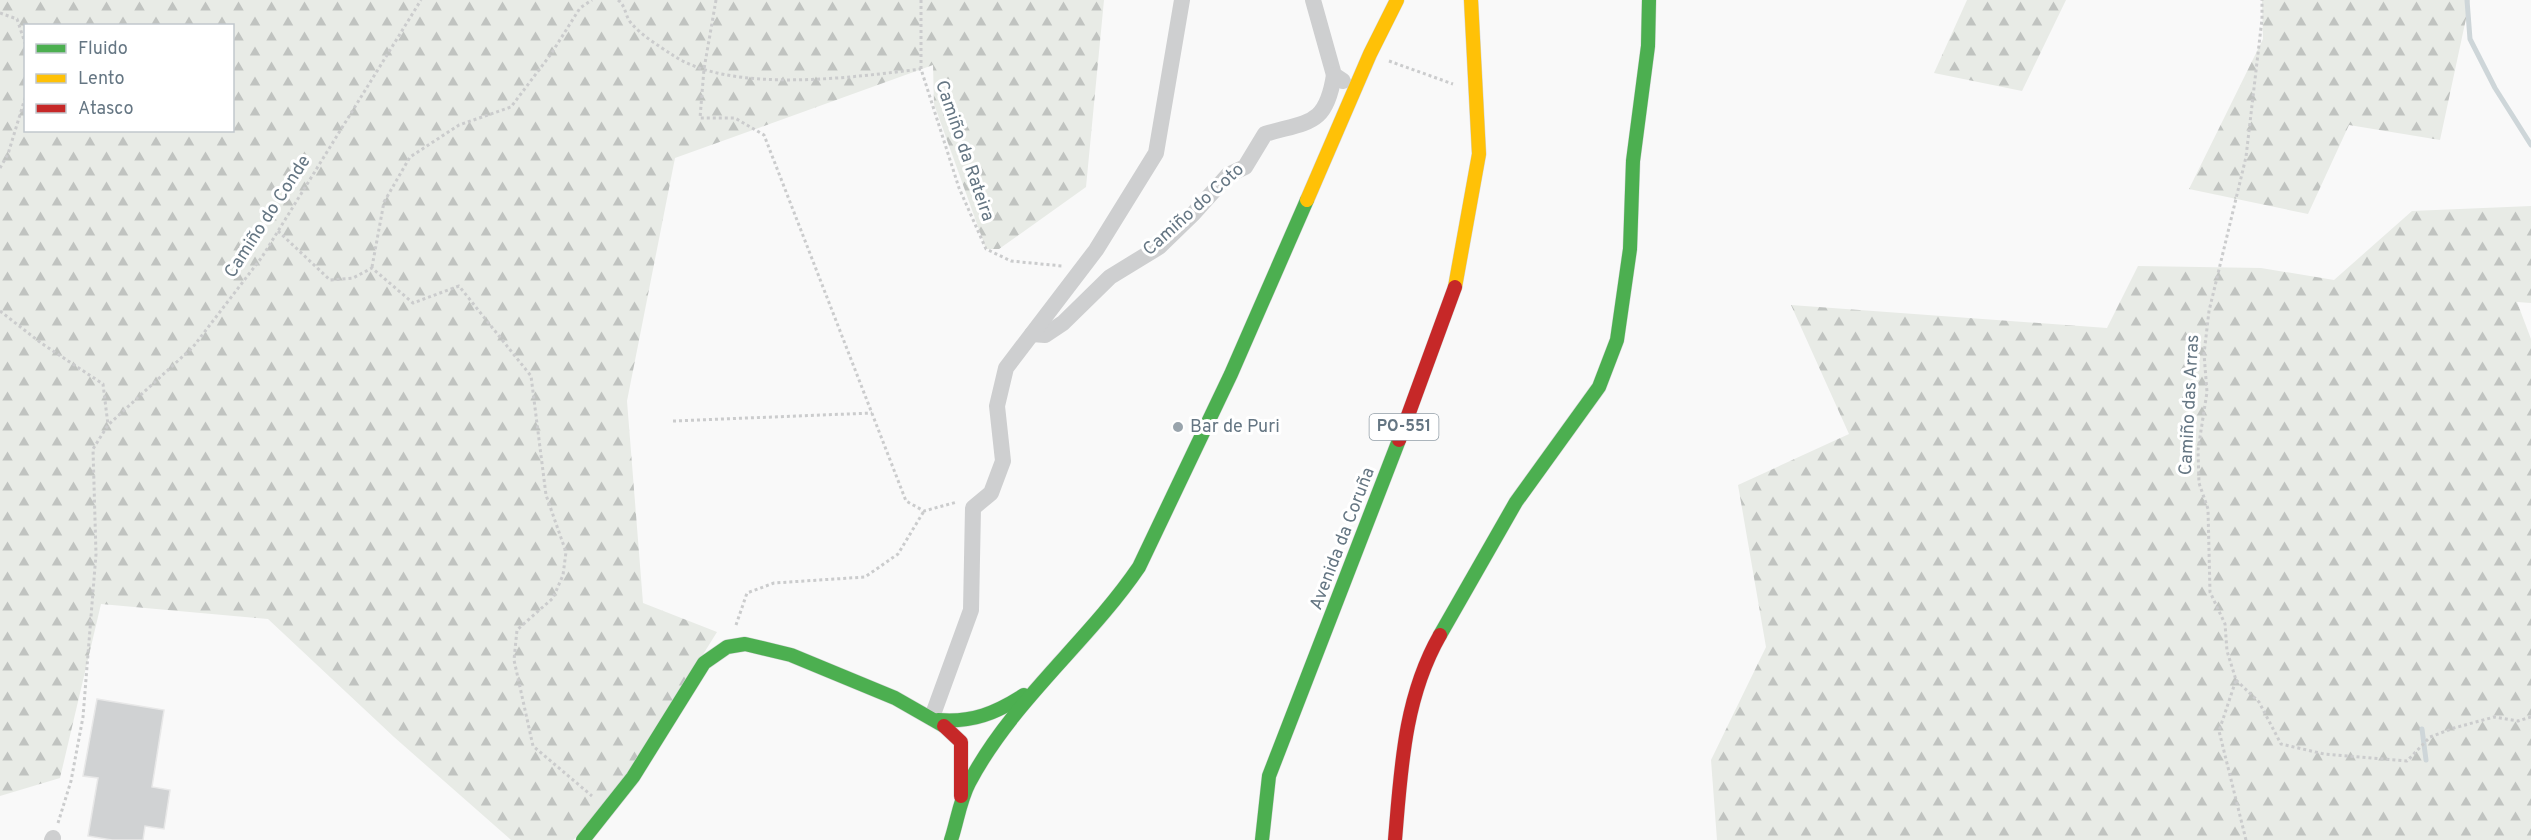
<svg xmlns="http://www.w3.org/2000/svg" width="2531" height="840" viewBox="0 0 2531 840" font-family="Overpass,sans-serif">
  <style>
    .forest { fill: url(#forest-firs); fill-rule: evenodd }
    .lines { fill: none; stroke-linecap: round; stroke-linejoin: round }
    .stream { stroke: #ced6d9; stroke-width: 5 }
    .building { fill: #d0d2d3; stroke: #e8e8e8; stroke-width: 1.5 }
    .fast-casing { stroke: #d5d6d7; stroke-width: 15 }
    .slow-casing { stroke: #d5d6d7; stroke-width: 15 }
    .jam-casing { stroke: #d5d6d7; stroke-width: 15 }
    .path { stroke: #cbcccd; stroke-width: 3; stroke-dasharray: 3 3; stroke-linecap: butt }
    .street { stroke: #cecfd0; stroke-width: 16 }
    .fast { stroke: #4caf50; stroke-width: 14 }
    .slow { stroke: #ffc107; stroke-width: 14 }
    .jam { stroke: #c62828; stroke-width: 14 }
    .poi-dot { fill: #99a4ac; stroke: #fff; stroke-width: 2 }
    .labels { text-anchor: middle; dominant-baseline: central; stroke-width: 6; stroke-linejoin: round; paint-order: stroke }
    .shield { fill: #fff; stroke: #939fa8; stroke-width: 1.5 }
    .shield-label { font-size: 16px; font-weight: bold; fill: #657683 }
    .street-label { font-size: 18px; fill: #657683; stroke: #fff }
    .poi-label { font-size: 18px; fill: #657683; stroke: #fff; text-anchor: start }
  </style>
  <defs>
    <pattern id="forest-firs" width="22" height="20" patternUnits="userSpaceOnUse" patternTransform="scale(1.5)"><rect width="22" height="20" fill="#e8ebe6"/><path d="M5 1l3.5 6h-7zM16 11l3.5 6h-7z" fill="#c0c3c0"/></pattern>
  </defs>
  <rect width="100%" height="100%" fill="#f9f9f9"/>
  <g class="forest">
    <path d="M0 0H1104L1086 187 999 249H986L934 104 933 65 675 158 627 401 643 603 717 632 607 809 573 840H511L394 737 268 619 101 604 60 778 0 796ZM26 26H232V130H26Z"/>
    <path d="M1967 0H2066L2022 91 1934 73Z"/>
    <path d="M2262 0H2470L2440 140 2349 125 2308 214 2189 189 2263 39Z"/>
    <path d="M2531 206V303L2517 302 2531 339V840H1717L1711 760 1766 647 1738 485 1849 434 1791 305 2107 328 2138 266 2261 268 2334 280 2412 211Z"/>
  </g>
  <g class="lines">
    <g class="stream">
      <path d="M2467 0 2470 39 2495 88 2531 145"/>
      <path d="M2422 729 2426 760"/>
    </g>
  </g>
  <path class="building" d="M97 699 164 710 152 787 170 790 164 829 145 826 143 840H112L88 836 98 778 83 776Z"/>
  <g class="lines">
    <defs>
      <g id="fast">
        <path d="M1440 635 1516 502 1599 387 1617 340 1630 249 1633 161 1648 46 1649 0"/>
        <path d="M938 720C972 723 996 713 1024 695"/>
        <path d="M583 840 633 777 704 663 727 647 745 644 791 655 895 698 944 726"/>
        <path d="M951 840C957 822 960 800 969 783 1012 701 1088 642 1139 567L1231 374 1307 200"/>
        <path d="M1262 840 1269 776 1399 440"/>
      </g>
      <g id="slow">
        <path d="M1307 200 1370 54 1397 0"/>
        <path d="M1455 287 1479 154 1471 0"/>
      </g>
      <g id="jam">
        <path d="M1399 440 1455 287"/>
        <path d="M944 726 961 742V796"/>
        <path d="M1395 840C1401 769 1404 698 1440 635"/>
      </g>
    </defs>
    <use href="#fast" class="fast-casing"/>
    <use href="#slow" class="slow-casing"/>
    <use href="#jam" class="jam-casing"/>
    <g class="path">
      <path d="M618 0C626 6 625 16 631 23 641 35 659 46 671 54 730 95 854 77 921 69"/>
      <path d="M716 0 704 69 700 118H735L764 135 906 501 924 511 957 502"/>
      <path d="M921 0V69L959 188 986 249 1011 261 1062 266"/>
      <path d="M0 13 17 19 26 46"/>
      <path d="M1389 61 1453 84"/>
      <path d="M0 168 8 154 26 95"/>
      <path d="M278 231 330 280 353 278 372 268 413 303 459 286 531 376 546 495 566 552 563 575 553 598 517 630 514 660 533 746 592 796"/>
      <path d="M372 267 384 202 410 157 459 125 511 107 551 54 580 8 592 0"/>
      <path d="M0 311 41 343 103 384 108 425"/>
      <path d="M673 421 872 413"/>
      <path d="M736 625 747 593 774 583 865 577 898 554 924 511"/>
      <path d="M2236 680 2259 702 2281 744 2324 754 2407 761 2430 737 2454 728 2494 717 2518 721 2531 717"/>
      <path d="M58 823 71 781 83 717 96 554 93 449 108 425 193 347 262 257 421 0"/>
      <path d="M2246 840 2219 731 2236 680 2227 651 2225 624 2210 592 2208 509 2199 483 2198 450 2207 392 2204 354 2209 311 2246 157 2262 19V0"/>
    </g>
    <g class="street">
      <path d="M1313 0 1334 75 1343 81"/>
      <path d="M1032 334 1045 335 1063 323 1110 277 1159 247 1194 213 1228 175 1245 167 1265 134C1309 121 1326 126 1334 75"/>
      <path d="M932 717 971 610 973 508 991 493 1003 461 997 406 1006 368 1096 250 1156 153 1182 0"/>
      <path d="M52 840 53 838"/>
    </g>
    <use href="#fast" class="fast"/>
    <use href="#slow" class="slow"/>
    <use href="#jam" class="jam"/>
  </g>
  <circle class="poi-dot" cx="1178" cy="427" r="6"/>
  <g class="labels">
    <rect class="shield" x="1369.5" y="414" width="69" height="26" rx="4.5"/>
    <g class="shield-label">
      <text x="1404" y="427">PO-551</text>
    </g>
    <g class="street-label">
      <text transform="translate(964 151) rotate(71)">Camiño da Rateira</text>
      <text transform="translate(1194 210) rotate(-42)">Camiño do Coto</text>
      <text transform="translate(268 217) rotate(-57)">Camiño do Conde</text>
      <text transform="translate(2190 405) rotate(-87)">Camiño das Arras</text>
      <text transform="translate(1343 539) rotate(-69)">Avenida da Coruña</text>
    </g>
    <g class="poi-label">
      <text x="1190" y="427">Bar de Puri</text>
    </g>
  </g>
  <rect x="24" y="24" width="210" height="108" fill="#ffffff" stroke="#c1c8cd" stroke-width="1.5"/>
  <rect x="36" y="44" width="30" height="9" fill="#4caf50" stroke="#c1c8cd" stroke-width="1.5"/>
  <text x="78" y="54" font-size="18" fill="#657683">Fluido</text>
  <rect x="36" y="74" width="30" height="9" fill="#ffc107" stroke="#c1c8cd" stroke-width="1.5"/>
  <text x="78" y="84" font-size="18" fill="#657683">Lento</text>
  <rect x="36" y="104" width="30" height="9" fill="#c62828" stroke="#c1c8cd" stroke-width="1.5"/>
  <text x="78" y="114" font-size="18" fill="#657683">Atasco</text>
</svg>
